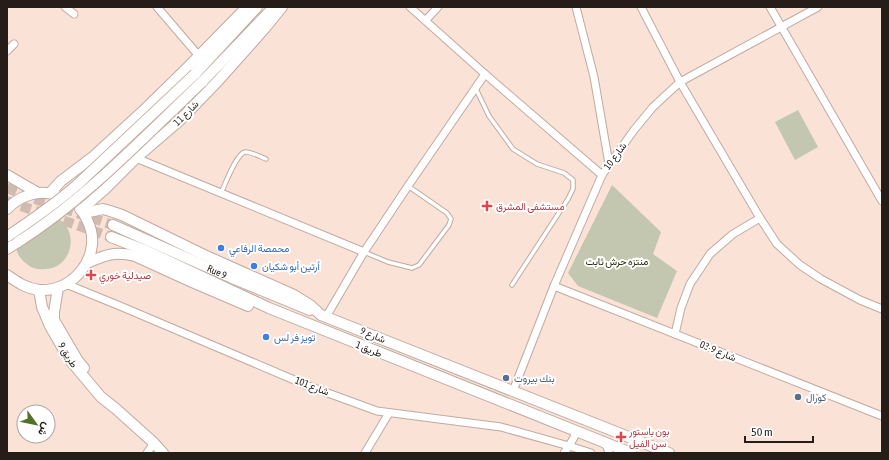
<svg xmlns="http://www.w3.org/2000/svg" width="889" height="460" viewBox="0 0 889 460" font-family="'Asap Condensed',Vazirmatn,sans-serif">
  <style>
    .green { fill: #c3c7af }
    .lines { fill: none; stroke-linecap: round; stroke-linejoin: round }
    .secondary-tunnel { stroke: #d0bbb1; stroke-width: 10; stroke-dasharray: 10 5; stroke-linecap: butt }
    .lane-casing { stroke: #c1aaa0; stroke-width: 5.5 }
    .street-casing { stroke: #c1aaa0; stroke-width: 9 }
    .secondary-casing { stroke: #c1aaa0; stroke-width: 12 }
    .lane { stroke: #fff; stroke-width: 3.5 }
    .street { stroke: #fff; stroke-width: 7 }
    .secondary { stroke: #fff; stroke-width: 10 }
    .secondary-bridge-casing { stroke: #c1aaa0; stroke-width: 12; stroke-linecap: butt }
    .secondary-bridge { stroke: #fff; stroke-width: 10 }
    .health-dot { fill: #e0444e; stroke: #fff; stroke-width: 1.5 }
    .shop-dot { fill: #3f7fe0; stroke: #fff; stroke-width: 1.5 }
    .service-dot { fill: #5c6f8a; stroke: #fff; stroke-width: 1.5 }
    .labels { text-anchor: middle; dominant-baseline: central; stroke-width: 4; stroke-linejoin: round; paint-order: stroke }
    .street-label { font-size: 10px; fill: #261d19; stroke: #fff }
    .health-label { font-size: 10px; fill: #be3a42; stroke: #fff; text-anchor: start }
    .shop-label { font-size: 10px; fill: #366cbe; stroke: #fff; text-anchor: start }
    .park-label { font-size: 10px; fill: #2e3105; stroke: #fff }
    .service-label { font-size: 10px; fill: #4e5e75; stroke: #fff; text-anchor: start }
  </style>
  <rect width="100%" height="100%" fill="#fae2d7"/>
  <g class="green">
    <path d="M798 110 818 147 795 160 775 122Z"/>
    <path d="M612 185 661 232 653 254 677 271 657 318 578 286 568 273Z"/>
    <path d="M42 213C48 214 54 215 59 219 80 233 71 268 46 269 39 270 33 269 28 265 17 257 15 249 15 236Z"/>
  </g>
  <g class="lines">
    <g class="secondary-tunnel">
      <path d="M7 188 38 200 113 225"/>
      <path d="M7 201 111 237"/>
    </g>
    <defs>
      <g id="lane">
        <path d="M476 89 489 116 513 149 537 164 564 173 573 180V189L568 199 512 285"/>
        <path d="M221 193C225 185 236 154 245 152 249 151 261 157 266 159"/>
        <path d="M364 252 388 262 412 268 419 265 449 225 451 219 447 213 408 186"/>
      </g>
      <g id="street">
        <path d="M65 7 74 14"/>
        <path d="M157 7 199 56"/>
        <path d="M410 7 485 74 602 175"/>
        <path d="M576 7 594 77 609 164"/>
        <path d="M641 7 680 82 760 218 777 244 800 265 821 279 860 300 882 309"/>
        <path d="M770 7 882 201"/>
        <path d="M426 20 438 7"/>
        <path d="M7 51 14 44"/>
        <path d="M136 158 364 252"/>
        <path d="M66 284 120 306 306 385 377 411 501 427 569 446 591 453"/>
        <path d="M554 286 882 416"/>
        <path d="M326 317 364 252 408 186 485 74"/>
        <path d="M675 334 681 308 690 284 710 254 733 234 760 218"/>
        <path d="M513 391 554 286 602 175 634 130 653 107 680 82 818 7"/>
        <path d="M603 442 607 447 609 453"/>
        <path d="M147 453 154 443"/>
        <path d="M365 453 389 413"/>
        <path d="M564 453 569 446 577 432"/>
      </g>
      <g id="secondary">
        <path d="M195 74 257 7"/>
        <path d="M202 82 274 7"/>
        <path d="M7 175 38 193"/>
        <path d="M50 193 61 181 94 156 143 111 187 68 247 7"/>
        <path d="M7 209C19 196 39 189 56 195"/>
        <path d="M81 210 105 189 136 158 179 121 217 82 265 28 282 7"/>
        <path d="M84 213 103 209 110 211 122 215 204 255 294 295 310 305 321 315 669 453"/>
        <path id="s1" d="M113 225 232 278 310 310"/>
        <path d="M111 237 147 251 269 308 631 453"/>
        <path d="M7 249 18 242"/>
        <path d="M87 263C105 255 115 251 135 256L192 282 248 306"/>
        <path d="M7 275C17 282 27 289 40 290 75 292 103 254 88 222 86 217 84 213 80 209"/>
        <path d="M58 288 54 312V320L78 361 84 368"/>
        <path d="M39 290 42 307 50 326 69 359 101 397 115 408 154 443 163 453"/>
      </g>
    </defs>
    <use href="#lane" class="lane-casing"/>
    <use href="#street" class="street-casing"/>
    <use href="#secondary" class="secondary-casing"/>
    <use href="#lane" class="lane"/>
    <use href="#street" class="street"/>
    <use href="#secondary" class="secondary"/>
    <defs>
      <g id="secondary-bridge">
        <path d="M8 236C32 220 55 204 77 185L195 74"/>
        <path d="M18 242C86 199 144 137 202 82"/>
      </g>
    </defs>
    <use href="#secondary-bridge" class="secondary-bridge-casing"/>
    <use href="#secondary-bridge" class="secondary-bridge"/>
  </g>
  <g class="health-dot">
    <path d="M485 200h4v4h4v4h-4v4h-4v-4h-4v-4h4z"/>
    <path d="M89 269h4v4h4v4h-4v4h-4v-4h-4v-4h4z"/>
    <path d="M619 431h4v4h4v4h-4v4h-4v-4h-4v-4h4z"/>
  </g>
  <g class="shop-dot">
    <circle cx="221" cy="248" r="4"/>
    <circle cx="254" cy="266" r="4"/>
    <circle cx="266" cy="337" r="4"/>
  </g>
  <g class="service-dot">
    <circle cx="506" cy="378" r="4"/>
    <circle cx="798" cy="397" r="4"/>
  </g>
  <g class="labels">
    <g class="street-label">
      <text transform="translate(186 113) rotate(-45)">شارع 11</text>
      <text transform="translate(615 156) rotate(-54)">شارع 10</text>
      <text stroke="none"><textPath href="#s1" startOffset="114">Rue 9</textPath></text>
      <text transform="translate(373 335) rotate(22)">شارع 9</text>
      <text transform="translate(369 349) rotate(22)">طريق 1</text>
      <text transform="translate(718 351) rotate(22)">شارع 9-03</text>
      <text transform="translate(68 355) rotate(58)">طريق 9</text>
      <text transform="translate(312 386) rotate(21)">شارع 101</text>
    </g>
    <g class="health-label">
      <text x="496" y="206">مستشفى المشرق</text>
      <text x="99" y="275">صيدلية خوري</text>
      <text x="629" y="431">بون باستور<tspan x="629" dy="12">سن الفيل</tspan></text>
    </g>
    <g class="shop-label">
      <text x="229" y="248">محمصة الرفاعي</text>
      <text x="262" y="266">أرتين أبو شكيان</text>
      <text x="274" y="337">تويز فر لس</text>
    </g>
    <g class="park-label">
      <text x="617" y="261">منتزه حرش ثابت</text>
    </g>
    <g class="service-label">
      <text x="514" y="378">بنك بيروت</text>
      <text x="806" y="397">كورال</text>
    </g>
  </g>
  <rect width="889" height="460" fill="none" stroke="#261d19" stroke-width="16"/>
  <g transform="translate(36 424) rotate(123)"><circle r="19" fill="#ffffff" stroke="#a8a5a3"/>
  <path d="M0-3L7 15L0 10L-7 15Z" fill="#537127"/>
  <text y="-6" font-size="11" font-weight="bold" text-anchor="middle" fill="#261d19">ش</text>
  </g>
  <path d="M745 436v6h68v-6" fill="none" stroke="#261d19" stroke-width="2"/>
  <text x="751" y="436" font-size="12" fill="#261d19" stroke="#ffffff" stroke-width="3" paint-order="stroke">50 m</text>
</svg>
